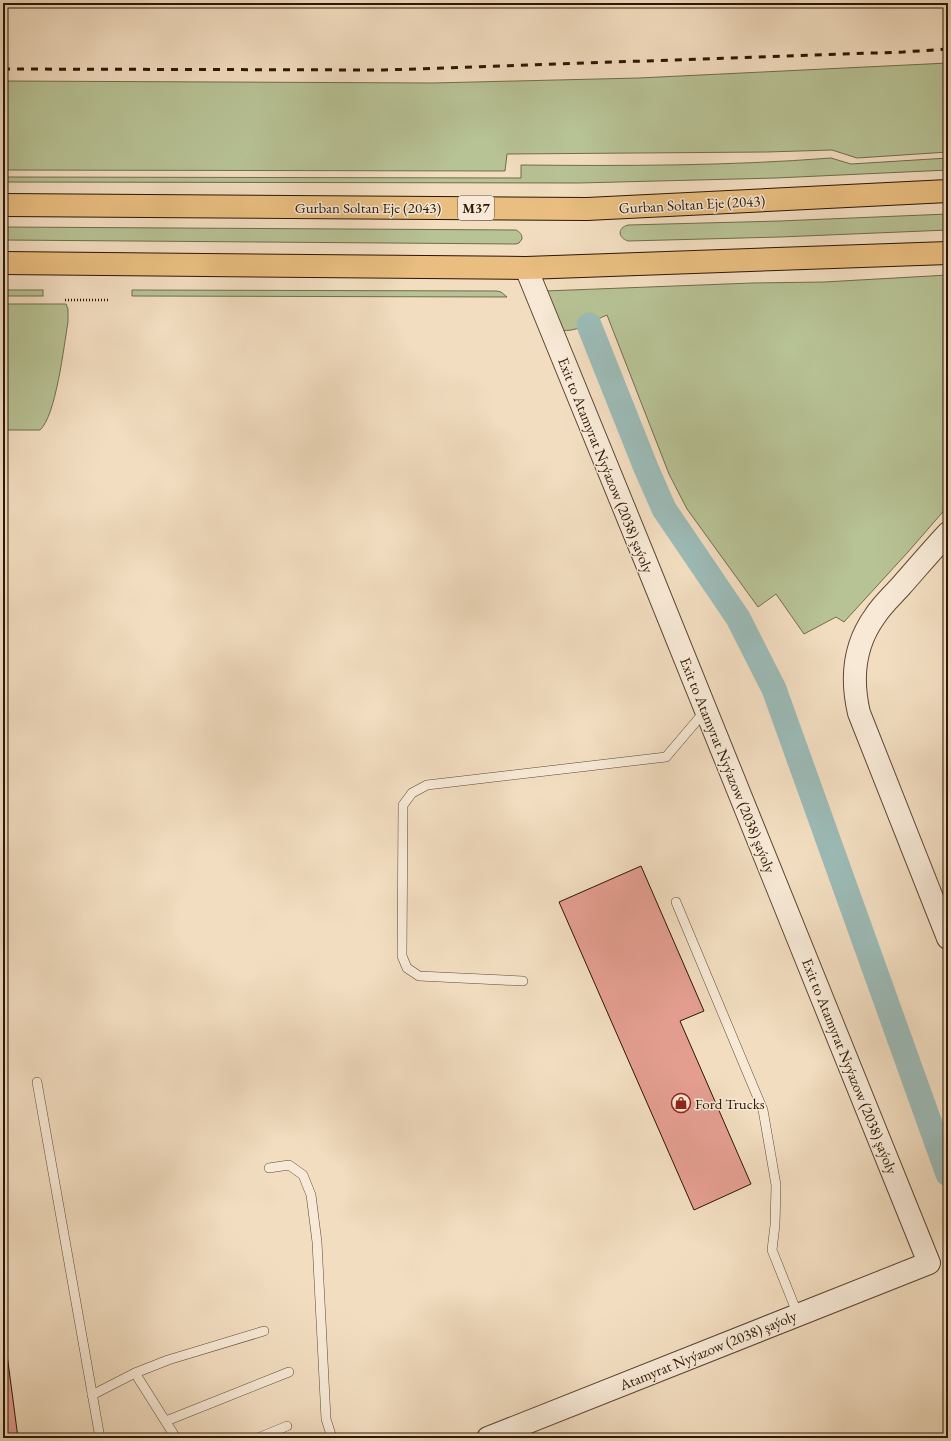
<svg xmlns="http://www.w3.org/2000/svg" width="951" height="1441" viewBox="0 0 951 1441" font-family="'EB Garamond',serif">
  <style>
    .green { fill: #b7c295; stroke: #726c4c }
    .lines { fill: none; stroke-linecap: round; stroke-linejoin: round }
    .canal { stroke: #9cbbb7; stroke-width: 25 }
    .building { fill: #e49e90; stroke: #2c1604 }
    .service-casing { stroke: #5e4833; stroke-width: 10 }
    .tertiary-casing { stroke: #5e4833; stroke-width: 24 }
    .trunk-casing { stroke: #2c1604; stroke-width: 24 }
    .path { stroke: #2c1604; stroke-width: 2.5; stroke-dasharray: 1 2; stroke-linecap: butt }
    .service { stroke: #f7e9d6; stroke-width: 9 }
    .tertiary { stroke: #f7e9d6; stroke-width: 22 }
    .trunk { stroke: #e9be80; stroke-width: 22 }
    .rail { stroke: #2c1604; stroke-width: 3; stroke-dasharray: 7 7; stroke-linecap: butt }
    .labels { text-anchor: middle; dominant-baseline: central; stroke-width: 3; stroke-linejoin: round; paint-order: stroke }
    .shield { fill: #f7e9d6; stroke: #695543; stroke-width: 1 }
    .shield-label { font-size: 14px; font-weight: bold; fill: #2c1604 }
    .street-label { font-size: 15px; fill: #2c1604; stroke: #f7e9d6 }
    .poi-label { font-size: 15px; fill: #2c1604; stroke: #f7e9d6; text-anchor: start }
  </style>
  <rect width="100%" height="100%" fill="#f2ddc0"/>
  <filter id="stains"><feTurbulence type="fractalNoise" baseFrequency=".005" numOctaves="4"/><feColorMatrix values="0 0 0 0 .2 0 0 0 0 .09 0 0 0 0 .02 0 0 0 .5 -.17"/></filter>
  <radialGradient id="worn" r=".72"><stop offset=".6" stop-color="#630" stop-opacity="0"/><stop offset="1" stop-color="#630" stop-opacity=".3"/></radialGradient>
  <g class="green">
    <path d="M948 63V152L857 158 832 150 767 152 507 154 505 171 3 170V81L433 83 639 78Z"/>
    <path d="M831 158 851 164 948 158V170L776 178 579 183 3 182V177L521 178V165C625 166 728 166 831 158Z"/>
    <path d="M948 214V230L780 237 628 241C618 238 617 228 628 225L780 221Z"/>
    <path d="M3 227 516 230C520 232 522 234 522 239L519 243 516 244 3 240Z"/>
    <path d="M948 275V506L908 552 844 622 836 617 804 634 776 594 758 607 687 509 669 474 607 315C592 321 574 335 557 329L545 291 752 283 824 282Z"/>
    <rect x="3" y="290" width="40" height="6"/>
    <path d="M132 290 497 291 501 292 507 297 132 296Z"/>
    <path d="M3 304H66L68 309V322C64 345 56 416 40 430H3Z"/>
  </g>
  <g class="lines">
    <path class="canal" d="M589 325 646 468 664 509 738 618 774 689 948 1174"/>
  </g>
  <g class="building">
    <path d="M641 866 704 1011 680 1021 751 1184 694 1210 559 902Z"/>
    <path d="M3 1324 18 1438H3Z"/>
  </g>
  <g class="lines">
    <defs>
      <g id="service">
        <path d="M676 902 763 1110 776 1185 775 1225 772 1250 798 1315"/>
        <path d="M523 981 419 976 407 968 402 956 403 805 412 793 427 785 666 757 705 711"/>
        <path d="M37 1082 100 1438"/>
        <path d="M269 1168 289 1165 303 1175 311 1195 317 1242 326 1419 332 1438"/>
        <path d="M135 1373 176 1438"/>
        <path d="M92 1395 135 1373 168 1360 264 1331"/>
        <path d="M166 1421 289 1372"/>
        <path d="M258 1438 287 1426"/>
      </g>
      <g id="tertiary">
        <path d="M948 533C932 550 917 568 901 586 892 596 882 605 875 616 854 645 851 679 859 713L948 938"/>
        <path d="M488 1438 929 1263 644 557 526 268"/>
      </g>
      <g id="trunk">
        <path d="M3 205 587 209 948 191"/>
        <path d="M3 263 526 268 948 253"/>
      </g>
    </defs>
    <use href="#service" class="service-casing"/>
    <use href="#tertiary" class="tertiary-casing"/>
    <use href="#trunk" class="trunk-casing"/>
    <path class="path" d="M65 300H110"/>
    <use href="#service" class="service"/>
    <use href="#tertiary" class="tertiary"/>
    <use href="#trunk" class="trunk"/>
    <path class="rail" d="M3 69 384 70 903 52 948 49"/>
  </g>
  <defs>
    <symbol id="shop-ring" viewBox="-11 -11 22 22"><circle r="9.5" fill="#f7e9d6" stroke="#8f2418" stroke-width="1.5"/><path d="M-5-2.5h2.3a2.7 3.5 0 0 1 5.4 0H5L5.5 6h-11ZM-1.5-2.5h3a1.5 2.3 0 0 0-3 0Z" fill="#8f2418"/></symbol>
  </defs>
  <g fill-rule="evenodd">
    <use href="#shop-ring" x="670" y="1092" width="22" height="22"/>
  </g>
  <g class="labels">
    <rect class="shield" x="458" y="196" width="36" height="24" rx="3"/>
    <g class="shield-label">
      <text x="476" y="208">M37</text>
    </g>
    <g class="street-label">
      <text transform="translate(692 204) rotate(-3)">Gurban Soltan Eje (2043)</text>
      <text x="368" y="207">Gurban Soltan Eje (2043)</text>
      <text transform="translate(606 465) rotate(68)">Exit to Atamyrat Nyýazow (2038) şaýoly</text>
      <text transform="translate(728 765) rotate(68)">Exit to Atamyrat Nyýazow (2038) şaýoly</text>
      <text transform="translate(850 1066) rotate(68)">Exit to Atamyrat Nyýazow (2038) şaýoly</text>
      <text transform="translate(708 1350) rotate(-22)">Atamyrat Nyýazow (2038) şaýoly</text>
    </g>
    <g class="poi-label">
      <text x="695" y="1103">Ford Trucks</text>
    </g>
  </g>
  <rect width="951" height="1441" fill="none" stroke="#f2ddc0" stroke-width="16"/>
  <rect x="4" y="4" width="943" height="1433" fill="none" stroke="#2c1604" stroke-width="2"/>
  <rect x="8" y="8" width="935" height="1425" fill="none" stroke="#2c1604"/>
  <rect width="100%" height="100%" filter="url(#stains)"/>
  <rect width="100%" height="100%" fill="url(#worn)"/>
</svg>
